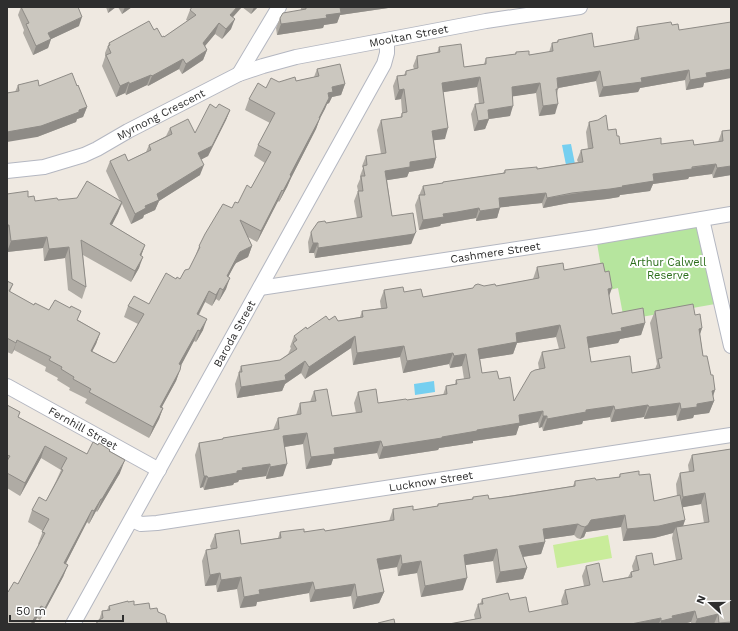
<svg xmlns="http://www.w3.org/2000/svg" width="738" height="631" viewBox="0 0 738 631" font-family="'Work Sans',sans-serif">
  <style>
    .green { fill: #b6e59e }
    .pitch { fill: #c9ec9a }
    .water { fill: #75cff0 }
    .lines { fill: none; stroke-linecap: round; stroke-linejoin: round }
    .street-casing { stroke: #b4b7c1; stroke-width: 16 }
    .street { stroke: #fff; stroke-width: 14 }
    .wall { fill: #afaba4; fill-rule: evenodd }
    .shaded-wall { fill: #8e8b86 }
    .building { fill: #cbc7bf; stroke: #8e8b86; fill-rule: evenodd }
    .labels { text-anchor: middle; dominant-baseline: central; stroke-width: 4; stroke-linejoin: round; paint-order: stroke }
    .street-label { font-size: 11px; fill: #2e2e2e; stroke: #fff }
    .park-label { font-size: 11px; fill: #2c6e1b; stroke: #fff }
  </style>
  <rect width="100%" height="100%" fill="#efe9e1"/>
  <path class="green" d="M702 219 721 303 624 320 618 288 605 291 596 237Z"/>
  <path class="pitch" d="M608 535 612 558 557 568 553 545Z"/>
  <g class="water">
    <path d="M571 144 575 164 566 165 562 145Z"/>
    <path d="M434 381 435 392 415 395 414 384Z"/>
  </g>
  <g class="lines">
    <defs>
      <g id="street">
        <path d="M239 74 279 7"/>
        <path id="s1" d="M7 171 44 167 84 155 97 149 128 131 239 74 263 66 296 57 486 21 580 7"/>
        <path d="M702 219 731 346"/>
        <path id="s2" d="M260 288 596 237 731 214"/>
        <path id="s3" d="M7 386 159 470"/>
        <path id="s4" d="M132 520 141 524 157 523 731 435"/>
        <path id="s5" d="M73 624 384 64 387 53V40"/>
      </g>
    </defs>
    <use href="#street" class="street-casing"/>
    <use href="#street" class="street"/>
  </g>
  <g class="wall">
    <path d="M21 7 79 26 51 39 48 48 33 55 23 33 24 30 18 15Z"/>
    <path d="M106 7H116L108 13Z"/>
    <path d="M118 7H132L122 14Z"/>
    <path d="M242 7H258L251 14Z"/>
    <path d="M301 7H395L340 15 337 23 324 25 323 28 277 35 276 28 280 18 301 10Z"/>
    <path d="M190 10 233 17 231 29 222 39 215 34 205 46 207 50 203 60 182 74 179 69 148 86 147 85 126 95 125 93 116 97 102 66 105 57V53L109 43 154 30 162 37H164L188 21 186 20Z"/>
    <path d="M672 25 679 30 704 83 703 87 686 90 685 80 640 88 638 92 599 97 596 81 558 88 555 114 539 116 536 93 513 96 510 116 489 119 485 129 474 131 471 114 475 104H479L477 87 443 92 445 139 434 140 436 158 433 168 409 172 407 177 387 180 392 216 412 242 411 244 315 258 314 253H309L308 242 311 232 326 223 357 218 354 201 358 191 357 186 360 179V176L363 168 362 166 366 156 381 154 377 130 381 120 400 118 402 113V112L401 99 395 100 393 86 397 76 404 75 406 71 414 69 413 66 417 56 437 53 439 47 464 67 484 64 486 58 515 54 516 52 529 55 549 52 552 43 557 42 558 40 594 47 606 45 634 40V37L637 27Z"/>
    <path d="M317 69 345 84 341 95 332 97 329 103 327 104 320 118 316 129 291 178 287 187 279 202 278 201 257 242 248 237 252 246 248 257 236 263 234 266 228 277 226 289 219 301 216 299 212 306 205 302 199 315 203 330 196 342 194 341 181 365 180 370 176 381 161 408H163L159 419 149 438 85 403 87 399 69 390 70 388 57 380 58 378 45 371 46 367 14 350 12 354 7 352V281L13 284 10 292 34 305 78 320 100 333 96 344 92 351 114 363 116 362 138 324 124 317 128 306 149 304 176 279H180L189 269 195 257 199 246 232 208 238 203 251 188 265 163 254 156 258 145 270 123 245 110 249 99 266 88 279 82 296 81 314 77Z"/>
    <path d="M18 85 39 86H77L87 107 83 117 77 119 76 122 37 137 15 92Z"/>
    <path d="M216 108 230 110 226 120 208 156 201 159 200 175 159 201 155 210 144 215 143 218 131 224 122 204 118 213 112 225 145 245 141 256 139 268 131 282 83 255 86 287 82 299 68 290 65 258 44 261 43 248 7 252V194L28 197 35 201H120L106 171 110 161H128L146 152 149 145 166 136 170 128 195 133Z"/>
    <path d="M589 122 608 130 617 136 620 144 694 145 718 142 722 131 731 130V175L713 178 712 174 689 177 688 179 653 184 650 191 620 195 619 197 607 199 569 203 543 208 542 203 500 207 497 218 476 221V218L454 222 441 224 440 226 419 230 415 205 423 186 442 183 443 182 503 173 505 170 537 169 578 162 577 160 581 150 588 149 586 132Z"/>
    <path d="M537 267 564 270 609 297 612 314 645 323 641 335 620 339 618 343 589 348 591 362 632 373 655 369 657 364 650 323 655 311 695 315 702 328 700 334 703 356 711 375 715 390 713 397 714 401 709 413 694 415 693 418 677 421 676 415 644 419V417L611 422 610 417 583 421 582 424 543 431 542 427 539 428 538 422 519 426 516 435 473 441V443L439 448 438 450 379 459 377 453 333 459 331 465 306 469 303 444 284 447 283 476 266 479V476L239 480 238 482 234 483 233 485 204 490 203 487 200 488 195 455 199 443 222 440 223 438 273 430 278 418 296 415 300 403 310 402 314 391 332 416 356 413 354 403 358 392 378 403 407 400 443 395 446 386 455 384 456 380 464 379 462 366 450 368 449 364 403 373 400 357 353 365 351 348 305 379 301 373 285 384 282 391 237 398 235 384 241 366 280 360 288 354 291 348 290 347 294 336 307 329 329 320 338 321 360 317 362 311 381 308 380 301 384 290 404 292 423 297 484 286H496L533 279ZM556 337 559 349 542 352 538 363 539 369 514 401 499 379 482 373 480 359 513 354 517 343Z"/>
    <path d="M7 405 20 412 18 417 87 454 110 451 120 473 97 512 96 511 89 524 87 522 66 563 68 565 63 577 40 620 37 618 8 592 18 584 39 545 38 544 43 531 28 522 32 510 46 501 56 481 61 470 41 458 20 496 7 488Z"/>
    <path d="M731 449V624H691V622L683 624H449L475 619 474 615 478 604H480L482 599 510 600 529 612 562 606 561 601 565 590 584 586 582 576 586 566 603 582 628 577 631 572 633 571 632 566 636 556 654 565 676 560 672 538 673 533 654 538 623 541 621 527 586 532 584 537 580 539 577 538 574 535 545 539V542L541 554 523 557 527 568 523 579 496 583 493 561 465 565 463 590 421 597 417 573 398 576 397 567 379 570 384 592 379 603 353 609 351 596 310 602 309 593 257 602 256 606 240 608 237 589 217 592 216 585 205 586 202 561 206 550 211 549 210 546 215 534 241 544 278 538 280 532 325 531 389 521 393 509 413 510 437 506 438 504 472 499 473 497 489 499 573 486 575 481 596 480 619 477 620 474 639 475 654 501 677 496 676 484 680 473 689 472 688 465 692 455ZM701 504 704 523 683 526 685 520 682 507Z"/>
    <path d="M128 602 134 605 158 612 167 623 170 624H96L97 621 99 620 102 611 107 610 109 606Z"/>
  </g>
  <g class="shaded-wall">
    <path d="M110 7H116L108 13Z"/>
    <path d="M125 7H132L122 14Z"/>
    <path d="M237 7H242L226 25 230 15Z"/>
    <path d="M254 7H258L251 14Z"/>
    <path d="M339 7H395L340 15 337 23 324 25 323 28 277 35 281 24 326 15Z"/>
    <path d="M82 17 79 26 45 42 48 33Z"/>
    <path d="M235 19 231 29 222 39 226 29Z"/>
    <path d="M219 23 215 34 199 53 203 43Z"/>
    <path d="M51 39 48 48 33 55 36 46Z"/>
    <path d="M207 50 203 60 182 74 186 64Z"/>
    <path d="M183 59 179 69 148 86 152 76Z"/>
    <path d="M731 69V78L704 83 703 87 686 90 690 80 706 73Z"/>
    <path d="M689 70 685 80 640 88 638 92 599 97 603 87 641 78Z"/>
    <path d="M600 71 596 81 553 89 557 78Z"/>
    <path d="M151 75 147 85 126 95 129 84Z"/>
    <path d="M480 77 477 87 438 93 442 83Z"/>
    <path d="M129 82 125 93 116 97 120 86Z"/>
    <path d="M540 83 536 93 509 97 512 87Z"/>
    <path d="M345 84 341 95 332 97 329 103 327 104 325 109 317 124 320 118 316 129 291 178 287 187 279 202 290 175 328 93 332 87Z"/>
    <path d="M404 89 401 99 395 100 399 90Z"/>
    <path d="M558 104 555 114 539 116 543 106Z"/>
    <path d="M513 106 510 116 489 119 485 129 474 131 478 121 488 110Z"/>
    <path d="M87 107 83 117 77 119 76 122 37 137 7 142V132L79 110Z"/>
    <path d="M230 110 226 120 208 156 195 163 198 153Z"/>
    <path d="M448 128 445 139 428 141 432 131Z"/>
    <path d="M436 158 433 168 409 172 407 177 382 181 385 171 410 162Z"/>
    <path d="M716 164 712 174 689 177 688 179 653 184 650 191 620 195 619 197 607 199 569 203 543 208 547 198 622 186 653 174Z"/>
    <path d="M204 165 200 175 159 201 155 210 144 215 143 218 131 224 135 214 145 206 157 194Z"/>
    <path d="M731 166V175L713 178 717 168Z"/>
    <path d="M282 190 278 201 257 242 261 231Z"/>
    <path d="M546 193 542 203 495 208 499 198Z"/>
    <path d="M122 202 118 213 106 236 110 224Z"/>
    <path d="M479 208 476 218 441 224 440 226 419 230 423 220 443 214Z"/>
    <path d="M500 208 497 218 476 221 480 211Z"/>
    <path d="M7 225H9L7 231Z"/>
    <path d="M416 232 412 242 411 244 315 258 318 248Z"/>
    <path d="M47 237 43 248 7 252 11 241Z"/>
    <path d="M313 243H318L314 253H309Z"/>
    <path d="M145 245 141 256 140 255Z"/>
    <path d="M252 246 248 257 236 263 234 266 223 287 227 276 238 255 240 252Z"/>
    <path d="M69 247 65 258 44 261 49 249Z"/>
    <path d="M143 257 139 268 131 282 135 271Z"/>
    <path d="M230 278 226 289 219 301 223 290Z"/>
    <path d="M220 288 216 299 212 306 216 295Z"/>
    <path d="M612 288 608 299V289Z"/>
    <path d="M209 291 205 302 193 325 197 314Z"/>
    <path d="M207 319 203 330 196 342 200 331Z"/>
    <path d="M645 323 641 335 620 339 618 343 583 349 587 337 621 328Z"/>
    <path d="M560 325 556 337 517 343 513 354 474 360 478 349 516 333Z"/>
    <path d="M702 328 698 340 699 329Z"/>
    <path d="M198 330 194 341 176 375 179 364Z"/>
    <path d="M100 333 96 344 87 362 91 351Z"/>
    <path d="M355 336 351 348 305 379 309 367Z"/>
    <path d="M17 340 14 350 12 354 16 343Z"/>
    <path d="M404 346 400 357 353 365 357 353Z"/>
    <path d="M453 353 449 364 403 373 407 361Z"/>
    <path d="M466 354 462 366 450 368 454 356Z"/>
    <path d="M305 361 301 373 285 384 282 391 237 398 241 387 285 375Z"/>
    <path d="M180 370 176 381 156 418 160 407Z"/>
    <path d="M715 390 711 401H714L709 413 694 415 693 418 677 421 681 409 697 404 712 391Z"/>
    <path d="M680 403 676 415 644 419 649 407Z"/>
    <path d="M648 405 644 417 611 422 615 410Z"/>
    <path d="M614 406 610 417 583 421 582 424 543 431 547 419 586 410Z"/>
    <path d="M163 408 159 419 149 438 153 427Z"/>
    <path d="M543 411 538 422 519 426 516 435 473 441V443L439 448 438 450 379 459 383 447 442 437 477 430 519 415Z"/>
    <path d="M543 416H547L542 427 539 428Z"/>
    <path d="M307 433 303 444 278 448 283 436Z"/>
    <path d="M381 441 377 453 333 459 331 465 306 469 311 457 334 448Z"/>
    <path d="M45 446 41 458 20 496 25 483Z"/>
    <path d="M125 460 120 473 97 512 102 499Z"/>
    <path d="M270 464 266 476 239 480 238 482 234 483 233 485 204 490 208 478 237 471 242 468Z"/>
    <path d="M287 464 283 476 266 479 270 467Z"/>
    <path d="M204 476H207L203 487 200 488Z"/>
    <path d="M705 493 701 504 679 508 683 497Z"/>
    <path d="M101 499 96 511 89 524 94 511Z"/>
    <path d="M92 510 87 522 60 575 64 563Z"/>
    <path d="M625 515 621 527 586 532 584 537 580 539 585 527 591 520Z"/>
    <path d="M685 520 681 532 676 527 673 533 654 538 623 541 627 529Z"/>
    <path d="M578 524 574 535 539 540 543 529Z"/>
    <path d="M545 542 541 554 515 558 519 546Z"/>
    <path d="M497 549 493 561 459 566 464 555Z"/>
    <path d="M401 555 397 567 372 571 377 559Z"/>
    <path d="M421 561 417 573 398 576 402 564Z"/>
    <path d="M68 565 63 577 40 620 45 608Z"/>
    <path d="M527 568 523 579 496 583 500 572Z"/>
    <path d="M220 573 216 585 205 586 210 575Z"/>
    <path d="M241 577 237 589 217 592 221 580Z"/>
    <path d="M467 578 463 590 421 597 425 586Z"/>
    <path d="M313 582 309 593 257 602 256 606 240 608 244 597 259 590Z"/>
    <path d="M355 584 351 596 310 602 315 590Z"/>
    <path d="M384 592 379 603 353 609 357 597Z"/>
    <path d="M41 606 37 618 34 624H31Z"/>
    <path d="M695 611 691 622 683 624H660L661 621 672 616Z"/>
    <path d="M718 614 714 624H695L697 619Z"/>
    <path d="M661 618 659 624H631Z"/>
    <path d="M731 622V624H719V623Z"/>
  </g>
  <g class="building">
    <path d="M21 7H78L82 17 48 33 51 39 36 46 26 24 29 23Z"/>
    <path d="M192 7H237L230 15 235 19 226 29 219 23 203 43 207 50 186 64 183 59 152 76 151 75 129 84V82L120 86 106 55 111 53 108 46 110 45 109 43 149 21 154 30 157 28 162 37 164 36V37L196 15 190 10Z"/>
    <path d="M306 7H340L341 13 326 15 327 18 281 24 280 18 283 13 306 9Z"/>
    <path d="M671 22 672 25 678 24 679 30 731 22V69L706 73 707 77 690 80 689 70 641 78 642 82 603 87 600 71 557 78 558 89H556L558 104 543 106 540 83 512 87 513 106 488 110 489 119 478 121 475 104 484 103 480 77 442 83 448 128 432 131 436 158 410 162V167L385 171 392 216 413 213 416 232 414 234 318 248V243H313L311 232 318 222 325 221 326 223 362 217 358 191H363L361 176H365L363 166 367 165 366 156 386 153 381 120 402 117V113L407 112 404 89 399 90 397 76 406 75V71L418 68 417 56 440 52 439 47 461 44 464 67 486 64V58L516 54V52L529 51V55L553 51 552 43 558 42V40L592 33 594 47 606 45 639 39 637 27Z"/>
    <path d="M340 64 345 84 332 87 333 92 328 93 329 98 319 118H320L290 175 291 176 283 191 282 190 261 231 240 220 252 246 240 252 238 255 227 276 230 278 223 290 220 288 216 295 209 291 197 314 207 319 200 331 198 330 179 364 181 365 180 370 160 407 163 408 153 427 89 392 91 389 73 379 74 377 61 369 62 367 49 360 51 357 17 340 16 343 7 338V281L13 284 9 291 34 305 35 303 49 310 55 300 70 308 71 306 81 311 77 320 100 333 91 351 114 363 115 362H116L144 314 128 306 134 296 149 304 166 273 176 279 177 277 180 279 185 270 189 269 200 247 199 246 205 234 223 204 232 208 235 202 238 203 247 185 251 188 271 152 258 145 275 113 249 99 258 83 266 88 271 78 279 82 295 77 296 81 319 76 317 69Z"/>
    <path d="M72 73 77 86 78 85 87 107 79 110V112L41 126 7 132V93L19 91 18 85 38 80 39 86Z"/>
    <path d="M210 104 216 108 219 104 230 110 212 146 198 153 204 165 157 194 159 200 145 206 146 208 135 214 110 161 125 154 128 161 151 150 149 145 172 134 170 128 188 119 195 133Z"/>
    <path d="M606 115 608 130 616 129 617 136H619L620 144 661 138V144L693 140 694 145 723 141 722 131 731 130V166L717 168 716 164 692 167V169L653 174 654 181 622 186 623 187 610 189 572 193 547 198 546 193 499 198 500 208 480 211 479 208 457 212 443 214 444 217 423 220 419 195H425L423 186 443 183V182L505 173V170L537 167V169L583 162 581 150 593 148 589 122 598 120Z"/>
    <path d="M87 181 122 202 110 224 145 245 140 255 143 257 135 271 81 240 86 287 72 279 69 247 49 249 47 237 11 241 9 225H7V194L28 191V197L34 196 35 201 57 198 58 200 77 198Z"/>
    <path d="M563 263 564 270 603 263 605 272 609 271 612 288 608 289 612 314 643 308 645 323 621 328 622 331 587 337 591 362 630 356 632 373 660 368 658 359 662 358 655 311 693 304 695 315 700 314 702 328 699 329 703 356H707L711 375H713L715 390 712 391 714 401 697 404V407L681 409 680 403 649 407 648 405 615 410 614 406 586 410V412L547 419V416H543V411L519 415 520 423 477 430V431L442 437V438L383 447 381 441 334 448 335 454 311 457 307 433 283 436 287 464 270 467V464L242 468 243 470 237 471V473L208 478 207 476H204L199 443 223 439V438L279 429 278 418 301 414 300 403 316 401 314 391 327 389 332 416 362 412 358 392 376 389 378 403 406 399 407 400 447 394 446 386 457 384 456 380 470 378 466 354 454 356 453 353 407 361 404 346 357 353 355 336 309 367 305 361 285 375 286 380 241 387 239 372H242L241 366 280 360 297 349 293 343 297 340 294 336 306 327 307 329 326 316 329 320 335 316 338 321 363 317 362 311 387 308 384 290 403 287 404 292 421 289 423 297 473 288 475 285 478 284 484 286 495 284 496 286 539 278 537 267ZM560 325 565 348 542 352 545 368 535 370 531 372 514 401 510 377 499 379 497 371 482 373 478 349 517 342 516 333Z"/>
    <path d="M7 405 20 412 18 417 87 454 93 442 98 445 99 443 110 450 109 451 125 460 102 499H101L94 511 92 510 64 563 68 565 45 608 41 606 31 624H7V592H8L14 582 18 584 45 533 42 532 49 519 32 510 39 497 46 501 63 470 61 469 67 458 45 446 25 483 7 473V461L10 456 7 455Z"/>
    <path d="M731 449V622L719 623 718 614 697 619 695 611 672 616 673 618 661 621V618L631 624H449L481 618 478 604H483L482 599 508 593 510 600 526 597 529 612 568 604 565 590 590 585 586 566 599 563 603 582 632 577 631 572 639 570 636 556 652 553 654 565 682 559 676 527 709 522 705 493 683 497 680 473 694 471 692 455Z"/>
    <path d="M639 471V475L650 474 654 501 680 495 685 520 659 526 627 529 625 515 591 520 588 525 585 527 581 526 578 524 543 529 545 542 519 546 527 568 500 572 497 549 464 555 467 578 425 586 421 561 402 564 401 555 377 559 384 592 357 597 355 584 315 590 313 582 259 590 260 594 244 597 241 577 221 580 220 573 210 575 206 550 217 548 215 534 239 530 241 544 281 538 280 532 304 529V532L324 529 325 531 394 520 393 509 413 506V510L438 506V504L473 499V497L488 495 489 499 512 496 575 486V481L595 478 596 480 620 477V474Z"/>
    <path d="M128 601V602L134 601V605L149 603 150 609 157 608 158 612 165 615 167 623H170V624H97V621L103 618 102 611 110 610 109 606Z"/>
    <path d="M394 619 395 624H378V623Z"/>
  </g>
  <g class="labels">
    <g class="street-label">
      <text stroke="none"><textPath href="#s1" startOffset="428">Mooltan Street</textPath></text>
      <text stroke="none"><textPath href="#s1" startOffset="166">Myrnong Crescent</textPath></text>
      <text stroke="none"><textPath href="#s2" startOffset="238">Cashmere Street</textPath></text>
      <text stroke="none"><textPath href="#s5" startOffset="332">Baroda Street</textPath></text>
      <text stroke="none"><textPath href="#s3" startOffset="87">Fernhill Street</textPath></text>
      <text stroke="none"><textPath href="#s4" startOffset="303">Lucknow Street</textPath></text>
    </g>
    <g class="park-label">
      <text x="668" y="262">Arthur Calwell<tspan x="668" dy="13">Reserve</tspan></text>
    </g>
  </g>
  <rect width="738" height="631" fill="none" stroke="#2e2e2e" stroke-width="16"/>
  <g transform="translate(710 603) rotate(291)" stroke="#ffffff" stroke-width="3" paint-order="stroke">
  <path d="M0-3L7 15L0 10L-7 15Z" fill="#2e2e2e"/>
  <text y="-6" font-size="11" font-weight="bold" text-anchor="middle" fill="#2e2e2e">N</text>
  </g>
  <path d="M10 615v6h113v-6" fill="none" stroke="#2e2e2e" stroke-width="2"/>
  <text x="16" y="615" font-size="12" fill="#2e2e2e" stroke="#ffffff" stroke-width="3" paint-order="stroke">50 m</text>
</svg>
